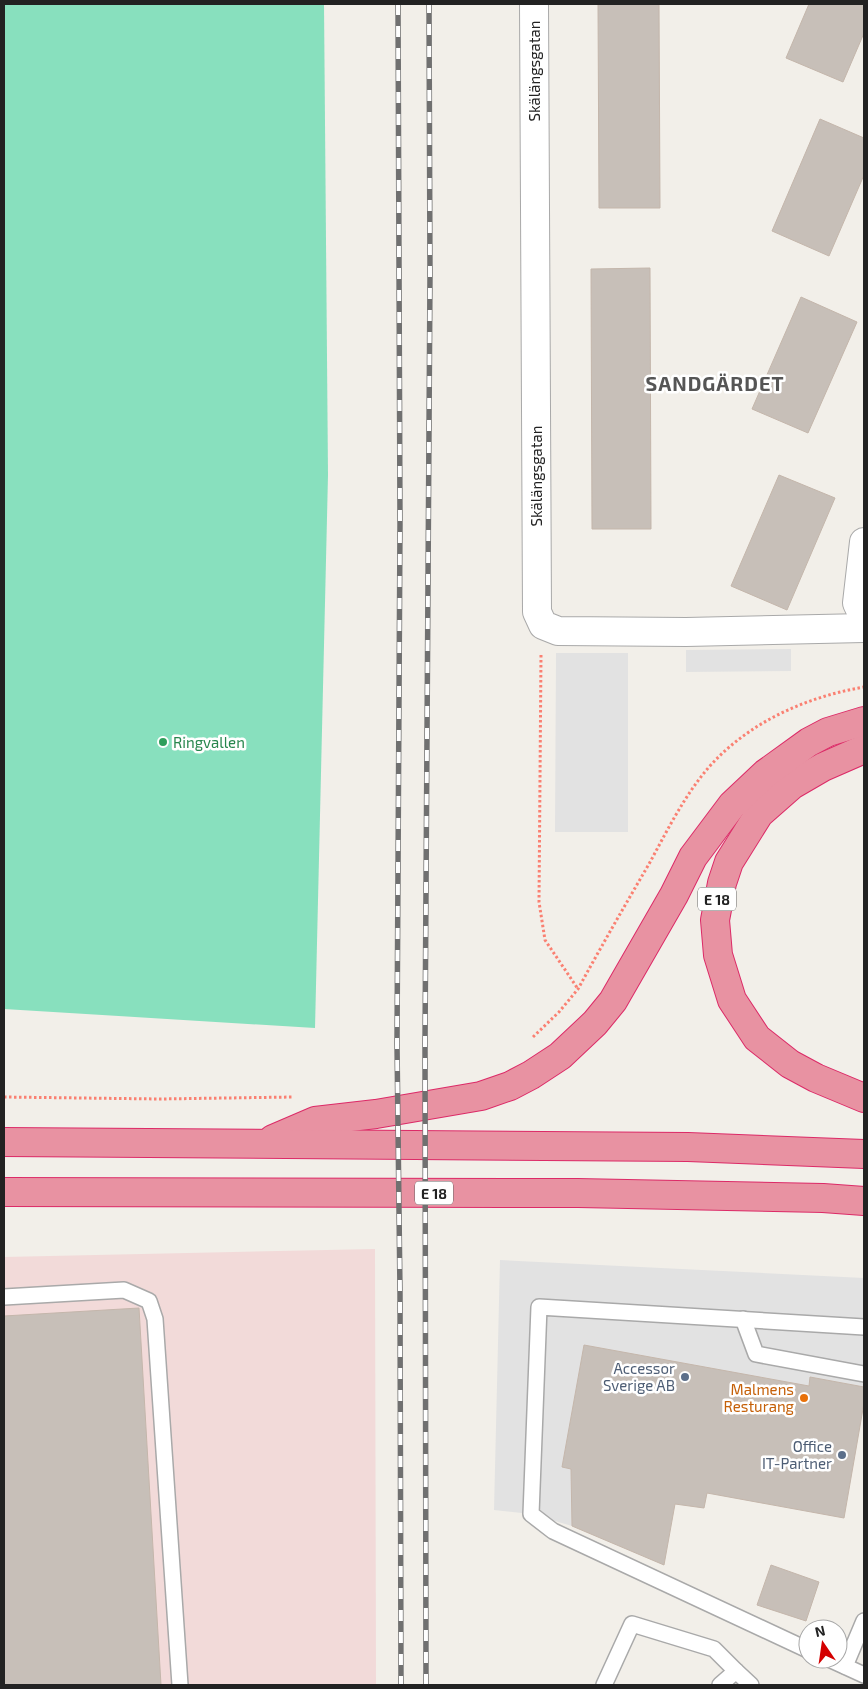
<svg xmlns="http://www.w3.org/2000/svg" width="868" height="1689" viewBox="0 0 868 1689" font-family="'Exo 2',sans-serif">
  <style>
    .commercial { fill: #f2dad9 }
    .pitch { fill: #88e0be }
    .parking { fill: #e2e2e2 }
    .building { fill: #c7bfb8; stroke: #c4b6ab }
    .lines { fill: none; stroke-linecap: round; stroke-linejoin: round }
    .lane-casing { stroke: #a9a9a9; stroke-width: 18 }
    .street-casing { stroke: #a9a9a9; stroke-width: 30 }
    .highway-casing { stroke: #dc2a67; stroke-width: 30 }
    .path { stroke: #fa8072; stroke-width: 3; stroke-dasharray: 2.5 2.5; stroke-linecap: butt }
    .lane { stroke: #fff; stroke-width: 15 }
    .street { stroke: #fff; stroke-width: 28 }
    .highway { stroke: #e892a2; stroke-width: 28 }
    .rail-casing { stroke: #707070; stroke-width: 5.5 }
    .rail { stroke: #fff; stroke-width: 4; stroke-dasharray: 11; stroke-linecap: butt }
    .leisure-dot { fill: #2e9e5b; stroke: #fff; stroke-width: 2 }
    .service-dot { fill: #5c6f8a; stroke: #fff; stroke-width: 2 }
    .food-dot { fill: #e8710a; stroke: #fff; stroke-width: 2 }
    .labels { text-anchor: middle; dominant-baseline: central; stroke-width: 5; stroke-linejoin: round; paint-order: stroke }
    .shield { fill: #fff; stroke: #646464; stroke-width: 1 }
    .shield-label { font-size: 14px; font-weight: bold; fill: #222 }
    .street-label { font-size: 15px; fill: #222; stroke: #fff }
    .leisure-label { font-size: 15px; fill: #27864d; stroke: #fff; text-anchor: start }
    .service-label { font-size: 15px; fill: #4e5e75; stroke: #fff; text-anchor: end }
    .food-label { font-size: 15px; fill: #c56008; stroke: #fff; text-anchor: end }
    .district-label { font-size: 20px; font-weight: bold; letter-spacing: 1px; fill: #555; stroke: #fff }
  </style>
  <rect width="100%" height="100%" fill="#f2efe9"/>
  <path class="commercial" d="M375 1249 376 1685H4V1257Z"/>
  <path class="pitch" d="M4 4H324L328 475 315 1028 4 1009Z"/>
  <g class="parking">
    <path d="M791 649V671L686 672V650Z"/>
    <path d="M556 653H628V832H555Z"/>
    <path d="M500 1260 864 1278V1387L811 1377 809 1386 584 1345 562 1467 571 1469 572 1526 531 1514 494 1510Z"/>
  </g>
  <g class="building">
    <path d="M598 4H659L660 208H599Z"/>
    <path d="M809 4H864V33L843 82 786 58Z"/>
    <path d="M820 119 864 138V175L829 256 772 231Z"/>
    <path d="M650 268 651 529H592L591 269Z"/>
    <path d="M801 297 857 322 808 433 752 409Z"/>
    <path d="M779 475 835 498 787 610 731 586Z"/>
    <path d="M139 1308 161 1685H4V1316Z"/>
    <path d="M584 1345 809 1386 810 1377 864 1387V1403L844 1518 707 1493 704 1508 675 1504 664 1565 572 1526 571 1469 562 1467Z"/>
    <path d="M771 1565 819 1582 806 1621 757 1605Z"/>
  </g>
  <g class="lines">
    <defs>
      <g id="lane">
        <path d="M4 1297 124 1290 149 1301 155 1319 180 1685"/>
        <path d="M743 1319 756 1354 864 1374"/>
        <path d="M808 1650 553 1531 531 1514 539 1307 864 1327"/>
        <path d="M829 1659 864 1675"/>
        <path d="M845 1666 864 1621"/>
        <path d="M604 1685 632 1624 714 1649 736 1671"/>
        <path d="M720 1685 736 1671 751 1685"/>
      </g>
      <g id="street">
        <path d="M534 4 537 612 543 625 558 631 686 632 864 628"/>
        <path d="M864 542 857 603 864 618"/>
      </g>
      <g id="highway">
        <path d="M864 749 823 767 792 785 759 814 729 862 722 883 715 920 718 955 732 1000 757 1038 790 1064 816 1078 864 1098"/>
        <path d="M273 1139 315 1121 376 1114 481 1096 510 1086 531 1075 560 1056 595 1023 613 1001 674 895 693 857 732 805 766 773 809 742 828 732 864 721"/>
        <path d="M4 1142 688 1147 864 1154"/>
        <path d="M4 1192 578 1193 823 1198 864 1201"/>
      </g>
    </defs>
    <use href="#lane" class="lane-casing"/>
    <use href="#street" class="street-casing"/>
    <use href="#highway" class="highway-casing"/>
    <g class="path">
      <path d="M541 655 539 902 545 940 578 989"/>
      <path d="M533 1037 559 1012 578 989C601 947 625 905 649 864 667 831 684 796 709 767 749 722 806 697 864 687"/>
      <path d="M4 1097 159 1099 293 1097"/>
    </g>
    <use href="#lane" class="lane"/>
    <use href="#street" class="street"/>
    <use href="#highway" class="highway"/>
    <defs>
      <g id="rail">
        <path d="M398 4 400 524 397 1044 400 1292 401 1685"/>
        <path d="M426 1685 425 1044 430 275 429 4"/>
      </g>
    </defs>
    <use href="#rail" class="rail-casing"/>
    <use href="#rail" class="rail"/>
  </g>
  <circle class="leisure-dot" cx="163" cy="742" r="5"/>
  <g class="service-dot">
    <circle cx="685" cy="1377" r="5"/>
    <circle cx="842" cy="1455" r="5"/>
  </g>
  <circle class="food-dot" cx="804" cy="1398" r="5"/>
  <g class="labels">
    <g class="shield">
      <rect x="698" y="887.5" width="38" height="23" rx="4"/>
      <rect x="415" y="1181.5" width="38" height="23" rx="4"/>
    </g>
    <g class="shield-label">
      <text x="717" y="899">E 18</text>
      <text x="434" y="1193">E 18</text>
    </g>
    <g class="street-label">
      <text transform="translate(534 71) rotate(-90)">Skälängsgatan</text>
      <text transform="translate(536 476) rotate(-90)">Skälängsgatan</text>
    </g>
    <g class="leisure-label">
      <text x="173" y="742">Ringvallen</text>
    </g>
    <g class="service-label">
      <text x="675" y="1368">Accessor<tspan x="675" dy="17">Sverige AB</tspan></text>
      <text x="832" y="1446">Office<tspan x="832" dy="17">IT-Partner</tspan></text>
    </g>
    <g class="food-label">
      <text x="794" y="1389">Malmens<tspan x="794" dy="17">Resturang</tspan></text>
    </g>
    <g class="district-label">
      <text x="715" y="383">SANDGÄRDET</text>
    </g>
  </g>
  <rect width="868" height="1689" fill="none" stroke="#222222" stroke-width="10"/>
  <g transform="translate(823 1644) rotate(347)"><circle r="24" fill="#ffffff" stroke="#a7a7a7"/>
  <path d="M0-4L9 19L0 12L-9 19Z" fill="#d40000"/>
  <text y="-8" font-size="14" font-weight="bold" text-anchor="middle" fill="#222222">N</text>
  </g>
</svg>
